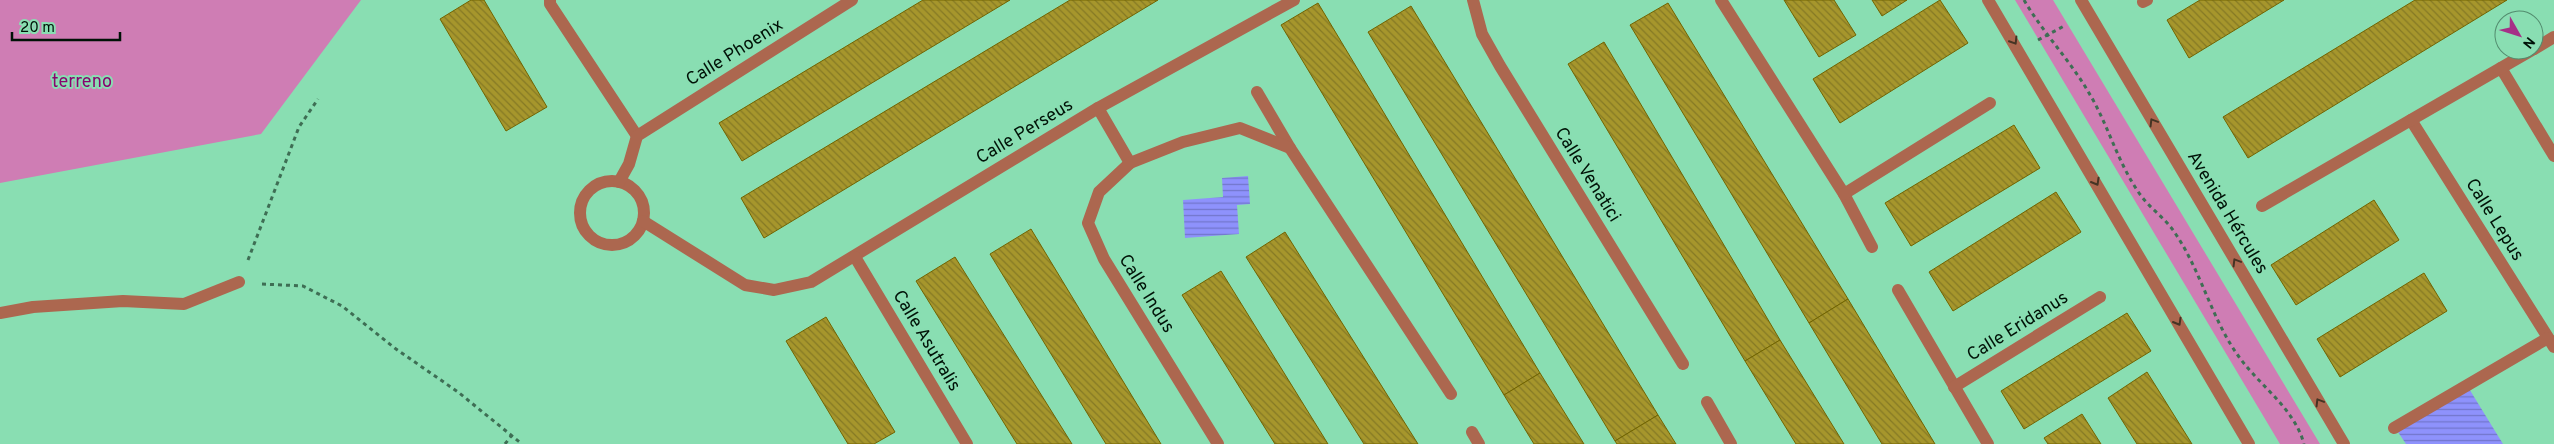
<svg xmlns="http://www.w3.org/2000/svg" width="2554" height="444" viewBox="0 0 2554 444" font-family="Overpass,sans-serif">
  <style>
    .green { fill: #cf7db4 }
    .water { fill: url(#water-rules) }
    .building { fill: url(#building-back-hatch); stroke: #726400 }
    .lines { fill: none; stroke-linecap: round; stroke-linejoin: round }
    .path { stroke: #3e6e54; stroke-width: 3; stroke-dasharray: 4 4; stroke-linecap: butt }
    .street { stroke: #ac674f; stroke-width: 12 }
    .oneway { stroke: #453424 }
    .labels { text-anchor: middle; dominant-baseline: central; stroke-width: 4; stroke-linejoin: round; paint-order: stroke }
    .street-label { font-size: 18px; fill: #001207; stroke: #89deb2 }
    .park-label { font-size: 18px; fill: #8a036e; stroke: #89deb2 }
  </style>
  <defs>
    <pattern id="water-rules" width="6" height="5" patternUnits="userSpaceOnUse" patternTransform="scale(1.25)"><rect width="6" height="5" fill="#8e92fc"/><path d="M0 2.5h6" fill="none" stroke="#7276ca"/></pattern>
    <pattern id="building-back-hatch" width="6" height="6" patternUnits="userSpaceOnUse" patternTransform="scale(1.25)"><rect width="6" height="6" fill="#a6962c"/><path d="M-1 5l2 2M0 0l6 6M5-1l2 2" fill="none" stroke="#857924"/></pattern>
  </defs>
  <rect width="100%" height="100%" fill="#89deb2"/>
  <g class="green">
    <path d="M0 0H361L261 134 0 183Z"/>
    <path d="M2015 0H2053L2320 444H2280Z"/>
  </g>
  <g class="water">
    <path d="M1248 176 1250 204 1237 205 1239 234 1185 238 1183 200 1223 197 1222 178Z"/>
    <path d="M2468 387 2503 444H2406L2398 432Z"/>
  </g>
  <g class="building">
    <path d="M471 0H484L547 107 506 131 440 19Z"/>
    <path d="M923 0H1010L742 161 719 123Z"/>
    <path d="M1070 0H1158L764 238 741 198Z"/>
    <path d="M1784 0H1834L1856 35 1819 57Z"/>
    <path d="M1872 0H1907L1882 16Z"/>
    <path d="M1940 0 1968 43 1840 123 1813 79Z"/>
    <path d="M2200 0H2284L2189 58 2167 20Z"/>
    <path d="M2415 0H2507L2248 158 2223 117Z"/>
    <path d="M1318 3 1540 373 1504 395 1281 25Z"/>
    <path d="M1668 3 1848 299 1809 323 1630 25Z"/>
    <path d="M1411 6 1658 415 1615 441 1368 32Z"/>
    <path d="M1604 42 1780 340 1745 361 1568 64Z"/>
    <path d="M2014 125 2040 168 1911 246 1885 203Z"/>
    <path d="M2056 192 2081 232 1953 311 1929 272Z"/>
    <path d="M2374 200 2399 240 2296 305 2271 265Z"/>
    <path d="M1031 229 1161 444H1106L990 254Z"/>
    <path d="M1285 232 1418 444H1364L1246 257Z"/>
    <path d="M955 257 1072 444H1017L916 281Z"/>
    <path d="M1221 271 1328 444H1275L1182 295Z"/>
    <path d="M2424 273 2447 311 2340 377 2317 339Z"/>
    <path d="M1848 299 1935 444H1882L1809 323Z"/>
    <path d="M2127 313 2151 351 2024 429 2001 391Z"/>
    <path d="M826 317 895 432 874 444H848L786 341Z"/>
    <path d="M1780 340 1844 444H1796L1745 361Z"/>
    <path d="M2147 372 2192 444H2137L2108 398Z"/>
    <path d="M1540 373 1584 444H1534L1504 395Z"/>
    <path d="M2082 414 2101 444H2048L2044 438Z"/>
    <path d="M1658 415 1676 444H1617L1615 441Z"/>
  </g>
  <g class="lines">
    <g class="path">
      <path d="M2024 0C2043 33 2070 60 2089 93 2109 126 2118 165 2142 197 2152 210 2166 219 2175 233 2201 271 2211 317 2237 354 2258 385 2294 407 2304 444"/>
      <path d="M2038 40 2066 25"/>
      <path d="M248 260 299 127 318 99"/>
      <path d="M262 284 303 286 342 306 396 349 458 392 522 444"/>
      <path d="M505 444 512 435"/>
    </g>
    <g class="street">
      <path d="M550 0V4L637 136"/>
      <path d="M1473 0 1482 34 1500 66 1683 364"/>
      <path d="M1721 0 1844 194 1872 247"/>
      <path d="M1988 0 2249 444"/>
      <path d="M2081 0 2344 444"/>
      <path d="M2143 2 2147 0"/>
      <path d="M2534 49 2554 37"/>
      <path d="M2501 68 2554 156"/>
      <path d="M1257 92 1290 148 1451 394"/>
      <path d="M1098 108 1130 163"/>
      <path d="M2411 120 2554 347"/>
      <circle cx="612" cy="213" r="32"/>
      <path d="M619 182 629 164 637 136 852 0"/>
      <path d="M1844 194 1990 103"/>
      <path d="M2262 206 2532 50"/>
      <path d="M643 221 745 285 774 290 811 282 1098 108 1294 0"/>
      <path d="M855 257 967 444"/>
      <path d="M1898 290 1988 444"/>
      <path d="M0 313 33 307 123 301 184 304 239 282"/>
      <path d="M1954 387 2100 297"/>
      <path d="M1707 402 1731 444"/>
      <path d="M2394 428 2548 338"/>
      <path d="M1472 432 1479 444"/>
      <path d="M1218 444 1104 259 1088 223 1099 192 1130 163 1183 142 1240 128 1290 148"/>
    </g>
  </g>
  <defs><path id="oneway-chevron" d="M-2-3.5L2.5 0L-2 3.5" fill="none" stroke-width="1.6" stroke-linecap="round" stroke-linejoin="round" transform="scale(1.25)"/></defs>
  <g class="oneway">
    <use href="#oneway-chevron" transform="translate(2014 41) rotate(58)"/>
    <use href="#oneway-chevron" transform="translate(2153 122) rotate(-121)"/>
    <use href="#oneway-chevron" transform="translate(2096 182) rotate(60)"/>
    <use href="#oneway-chevron" transform="translate(2236 262) rotate(-121)"/>
    <use href="#oneway-chevron" transform="translate(2178 322) rotate(60)"/>
    <use href="#oneway-chevron" transform="translate(2319 402) rotate(-121)"/>
  </g>
  <g class="labels">
    <g class="street-label">
      <text transform="translate(735 53) rotate(-32)">Calle Phoenix</text>
      <text transform="translate(1025 132) rotate(-31)">Calle Perseus</text>
      <text transform="translate(1587 175) rotate(58)">Calle Venatici</text>
      <text transform="translate(2227 213) rotate(59)">Avenida Hércules</text>
      <text transform="translate(2494 220) rotate(58)">Calle Lepus</text>
      <text transform="translate(1146 294) rotate(58)">Calle Indus</text>
      <text transform="translate(2018 327) rotate(-32)">Calle Eridanus</text>
      <text transform="translate(926 341) rotate(59)">Calle Asutralis</text>
    </g>
    <g class="park-label">
      <text x="82" y="82">terreno</text>
    </g>
  </g>
  <g transform="translate(2519 35) rotate(129)"><circle r="24" fill="#89deb2" stroke="#528c6e"/>
  <path d="M0-4L9 19L0 12L-9 19Z" fill="#a62f87"/>
  <text y="-8" font-size="14" font-weight="bold" text-anchor="middle" fill="#001207">N</text>
  </g>
  <path d="M12 32v8h108v-8" fill="none" stroke="#001207" stroke-width="2.5"/>
  <text x="20" y="32" font-size="15" fill="#001207" stroke="#89deb2" stroke-width="4" paint-order="stroke">20 m</text>
</svg>
